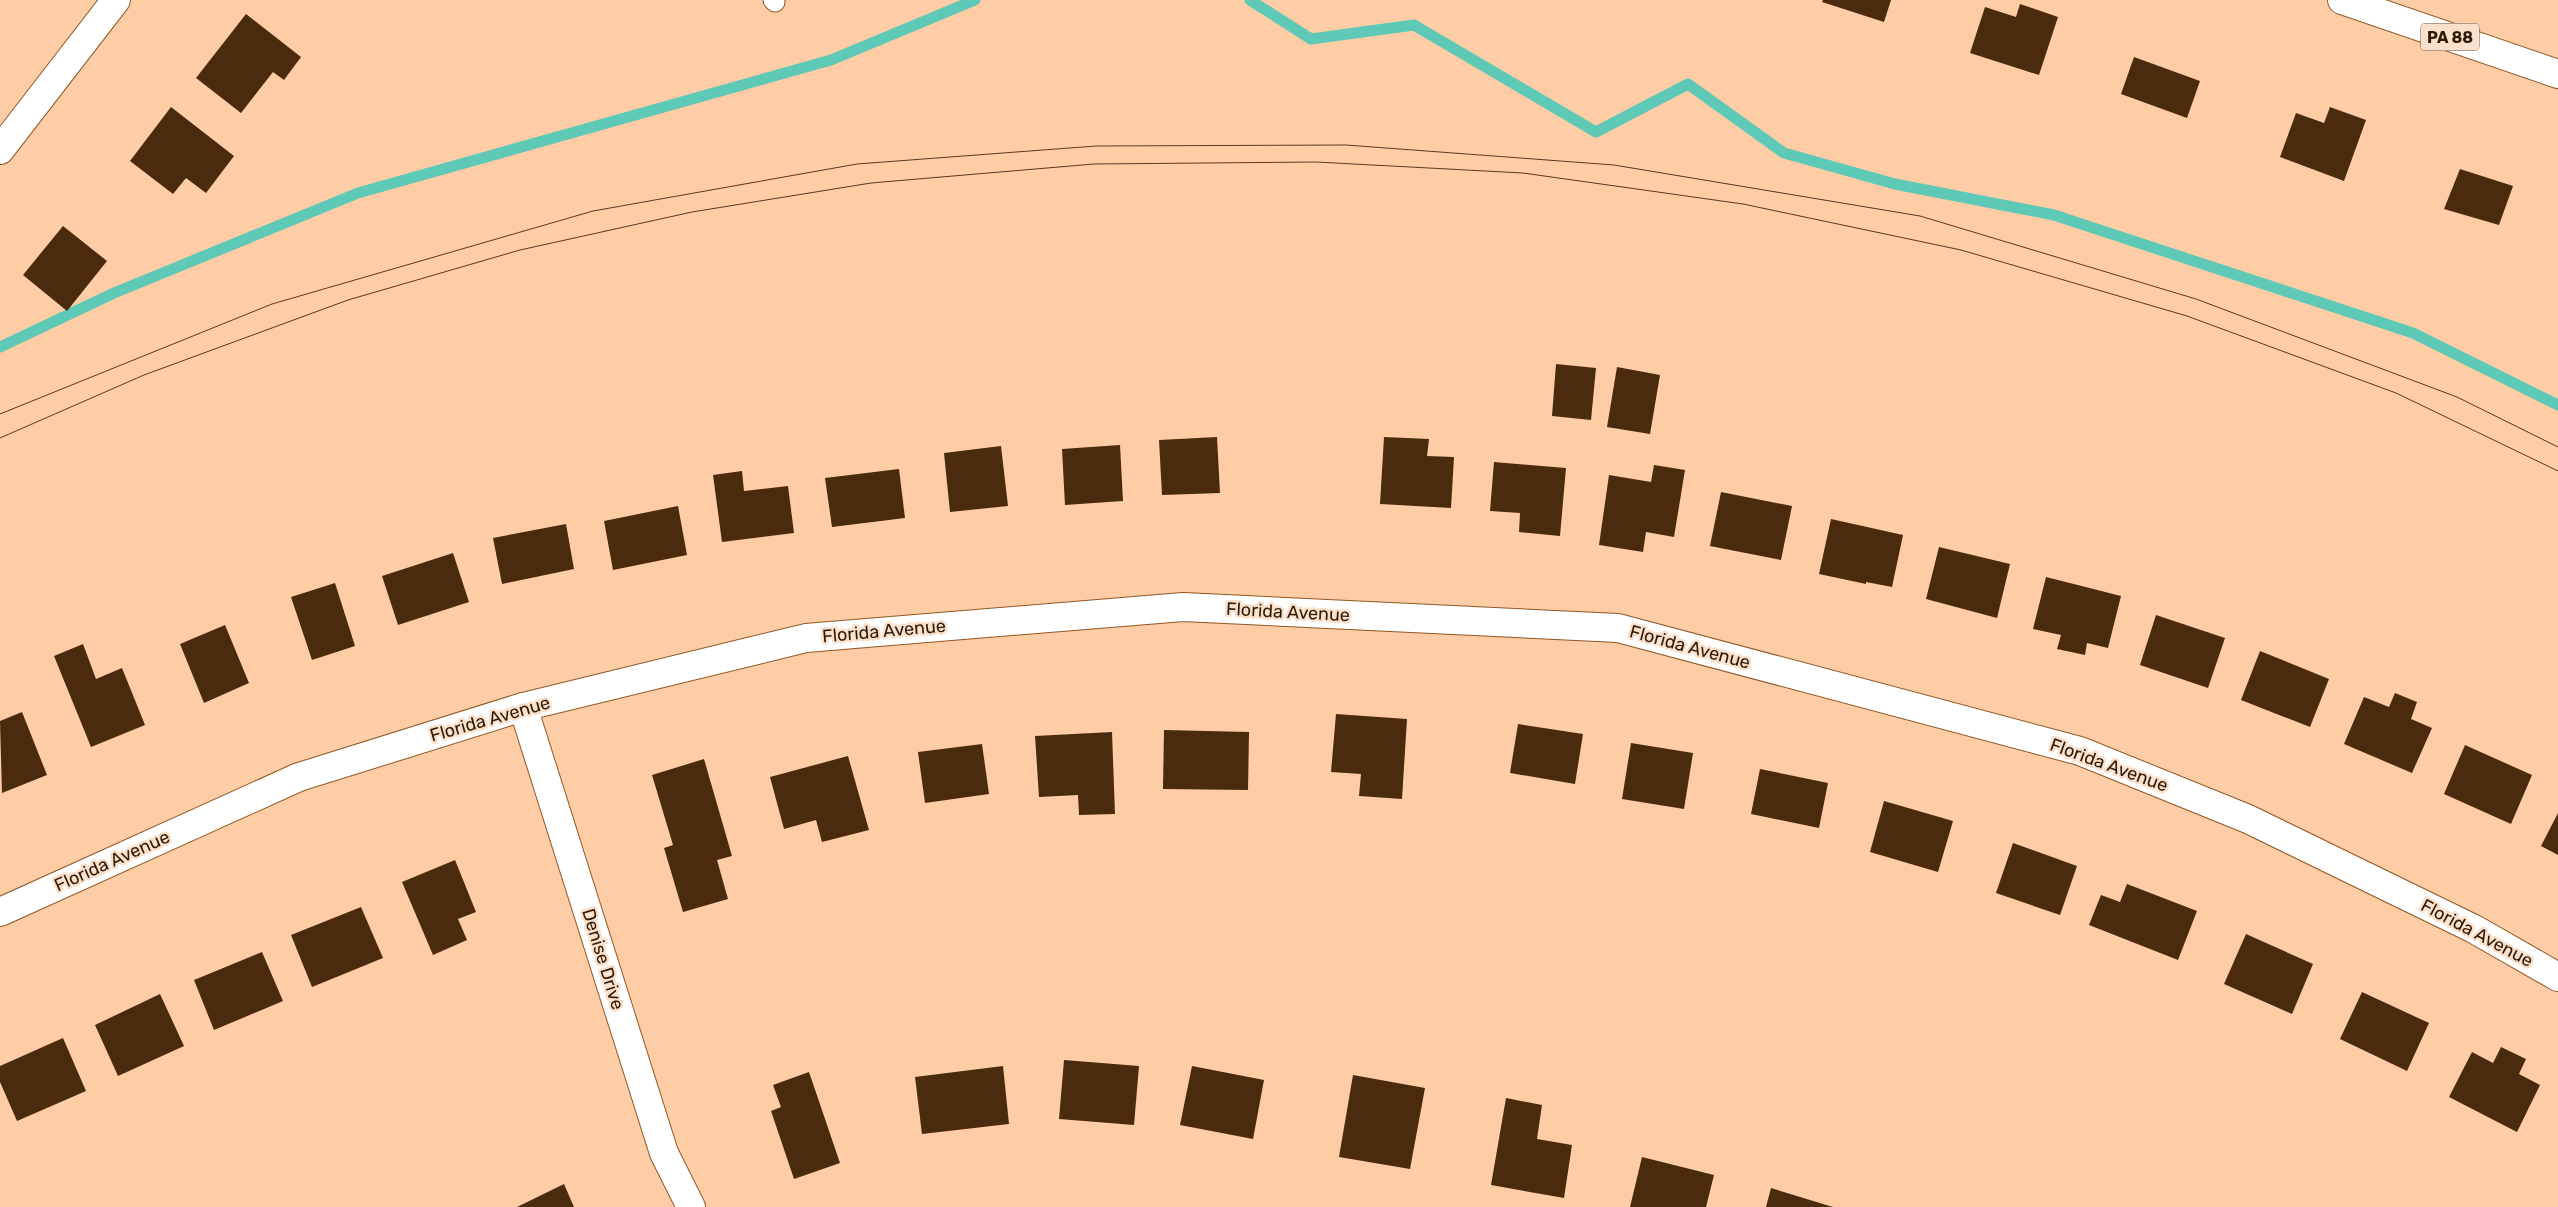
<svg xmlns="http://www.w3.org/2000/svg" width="2558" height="1207" viewBox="0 0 2558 1207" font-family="Rubik,sans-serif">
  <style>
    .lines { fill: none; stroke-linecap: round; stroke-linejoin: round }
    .stream { stroke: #5fc9b7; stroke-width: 11 }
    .building { fill: #4a2b0e }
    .service-casing { stroke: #8e5826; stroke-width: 21 }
    .minor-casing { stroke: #8e5826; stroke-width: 30 }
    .tertiary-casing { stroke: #8e5826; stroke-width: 30 }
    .primary-casing { stroke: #8e5826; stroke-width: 30 }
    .service { stroke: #fff; stroke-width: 19 }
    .minor { stroke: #fff; stroke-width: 28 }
    .tertiary { stroke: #fff; stroke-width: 28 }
    .primary { stroke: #fff; stroke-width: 28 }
    .tram { stroke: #553922; stroke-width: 1 }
    .labels { text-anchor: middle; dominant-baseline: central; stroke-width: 5; stroke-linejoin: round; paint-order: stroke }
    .shield { fill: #f9e0cc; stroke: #6c5541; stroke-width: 1 }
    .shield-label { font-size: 16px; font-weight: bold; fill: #301905 }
    .street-label { font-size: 18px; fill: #301905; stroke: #f9e0cc }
  </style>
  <rect width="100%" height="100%" fill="#fecda5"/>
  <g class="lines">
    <g class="stream">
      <path d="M1250 0 1311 39 1414 25 1596 132 1688 84 1784 153 1895 184 2054 215 2413 333 2558 405"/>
      <path d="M0 347 114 293 358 193 831 60 975 0"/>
    </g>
  </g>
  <g class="building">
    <path d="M1823 0H1891L1884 22 1822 2Z"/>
    <path d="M2020 4 2058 17 2039 75 1970 53 1985 7 2016 17Z"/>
    <path d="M246 14 301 57 284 80 273 72 241 113 196 78Z"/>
    <path d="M2134 57 2200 81 2187 118 2121 94Z"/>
    <path d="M171 107 234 156 206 193 186 178 173 194 130 161Z"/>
    <path d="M2330 107 2366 120 2344 181 2280 157 2296 113 2324 123Z"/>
    <path d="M2460 169 2513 186 2499 225 2444 209Z"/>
    <path d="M63 226 107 261 67 311 23 275Z"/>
    <path d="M1556 364 1596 368 1591 420 1552 416Z"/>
    <path d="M1617 367 1660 375 1650 434 1607 427Z"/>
    <path d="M1217 437 1220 493 1162 495 1159 440Z"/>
    <path d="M1384 437 1429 439 1427 456 1454 457 1451 508 1380 504Z"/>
    <path d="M1120 445 1123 501 1065 505 1062 449Z"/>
    <path d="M1001 446 1008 506 950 512 944 453Z"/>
    <path d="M1494 462 1566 468 1560 536 1519 532 1520 513 1490 511Z"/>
    <path d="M1654 465 1685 470 1674 537 1646 532 1643 552 1599 545 1609 475 1651 482Z"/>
    <path d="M899 469 905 518 832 527 825 478Z"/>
    <path d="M742 471 744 491 788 486 794 533 722 542 713 475Z"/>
    <path d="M1721 492 1792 506 1781 560 1710 546Z"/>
    <path d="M678 506 687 555 613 570 604 521Z"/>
    <path d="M1831 519 1903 535 1892 587 1866 582V584L1819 574Z"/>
    <path d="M566 524 574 569 502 584 493 538Z"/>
    <path d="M1939 547 2010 564 1997 618 1926 599Z"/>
    <path d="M453 553 469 602 398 625 382 576Z"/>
    <path d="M2046 577 2121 596 2108 648 2087 643 2085 655 2057 649 2061 635 2033 629Z"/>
    <path d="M335 583 355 646 312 660 291 597Z"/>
    <path d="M2156 615 2225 638 2208 688 2140 665Z"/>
    <path d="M225 625 249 683 204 703 180 644Z"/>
    <path d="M83 644 96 679 122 668 145 725 91 747 54 656Z"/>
    <path d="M2260 651 2329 679 2310 727 2241 700Z"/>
    <path d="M2395 693 2417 702 2411 719 2432 728 2412 773 2344 744 2364 697 2389 707Z"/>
    <path d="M22 712 47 775 2 793 0 721Z"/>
    <path d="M1336 714 1407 719 1402 799 1359 796 1361 774 1331 772Z"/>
    <path d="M1518 724 1583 734 1575 784 1510 773Z"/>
    <path d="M1164 730 1249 732 1248 790 1163 789Z"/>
    <path d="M1112 732 1115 814 1079 815 1078 795 1039 797 1035 736Z"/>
    <path d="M1631 743 1693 753 1684 809 1622 799Z"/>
    <path d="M982 744 989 794 925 803 918 752Z"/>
    <path d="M2465 745 2532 775 2511 824 2444 794Z"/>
    <path d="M848 756 869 830 822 842 816 820 784 829 770 777Z"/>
    <path d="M704 759 732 856 717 860 728 899 683 912 664 848 673 845 652 775Z"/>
    <path d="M1760 769 1828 783 1819 828 1751 814Z"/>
    <path d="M1884 801 1953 821 1938 872 1870 852Z"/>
    <path d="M2558 813V855L2541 846Z"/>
    <path d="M2013 843 2077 866 2060 915 1996 893Z"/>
    <path d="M455 860 476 912 458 919 467 940 433 955 402 882Z"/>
    <path d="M2127 884 2197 911 2178 960 2089 925 2101 895 2120 902Z"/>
    <path d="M361 907 383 958 312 987 291 935Z"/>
    <path d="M2246 934 2313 964 2292 1014 2224 984Z"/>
    <path d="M262 952 283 1001 214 1030 194 980Z"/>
    <path d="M2362 992 2429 1023 2407 1071 2340 1039Z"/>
    <path d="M160 994 184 1046 118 1076 95 1025Z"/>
    <path d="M63 1038 86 1091 17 1121 0 1082V1066Z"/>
    <path d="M2501 1047 2526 1059 2519 1074 2540 1085 2517 1132 2449 1097 2472 1052 2493 1063Z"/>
    <path d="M1064 1060 1139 1066 1134 1125 1059 1119Z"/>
    <path d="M1003 1066 1009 1124 922 1134 915 1077Z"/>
    <path d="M1192 1066 1264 1080 1253 1139 1180 1125Z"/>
    <path d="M809 1072 840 1163 794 1179 771 1111 781 1107 773 1085Z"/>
    <path d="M1353 1075 1425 1088 1410 1169 1339 1157Z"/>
    <path d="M1506 1098 1542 1105 1537 1139 1572 1145 1564 1198 1491 1185Z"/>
    <path d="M1642 1157 1714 1175 1706 1207H1630Z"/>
    <path d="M564 1184 574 1207H517Z"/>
    <path d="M1771 1188 1833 1207H1766Z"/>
  </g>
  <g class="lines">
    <defs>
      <path id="service" d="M773 0 775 2"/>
      <g id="minor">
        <path d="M523 707 664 1153 691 1207"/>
        <path d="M0 912 299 777 523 707 806 638 1183 607 1618 628 2080 751 2248 819 2474 929 2558 977"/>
      </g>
      <path id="tertiary" d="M0 150 116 0"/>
      <path id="primary" d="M2342 0 2558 74"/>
    </defs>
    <use href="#service" class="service-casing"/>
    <use href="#minor" class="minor-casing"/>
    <use href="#tertiary" class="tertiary-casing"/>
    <use href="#primary" class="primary-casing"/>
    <use href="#service" class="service"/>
    <use href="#minor" class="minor"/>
    <use href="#tertiary" class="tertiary"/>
    <use href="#primary" class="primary"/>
    <g class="tram">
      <path d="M0 414 272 304 593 211 857 164 1096 146 1346 145 1614 165 1920 216 2196 299 2457 397 2558 447"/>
      <path d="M0 438 144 375 348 300 520 250 692 212 871 183 1094 164 1316 162 1523 173 1743 204 1961 250 2187 316 2396 393 2558 471"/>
    </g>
  </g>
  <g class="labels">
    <rect class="shield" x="2421" y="23.5" width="58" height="27" rx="4"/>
    <g class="shield-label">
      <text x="2450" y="37">PA 88</text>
    </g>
    <g class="street-label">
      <text transform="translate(1288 612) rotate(3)">Florida Avenue</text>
      <text transform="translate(884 631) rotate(-5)">Florida Avenue</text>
      <text transform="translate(1690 647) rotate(15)">Florida Avenue</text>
      <text transform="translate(490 719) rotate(-16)">Florida Avenue</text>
      <text transform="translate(2109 765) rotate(20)">Florida Avenue</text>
      <text transform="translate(112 861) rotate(-24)">Florida Avenue</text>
      <text transform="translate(2477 933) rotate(28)">Florida Avenue</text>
      <text transform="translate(603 959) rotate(73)">Denise Drive</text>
    </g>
  </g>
</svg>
